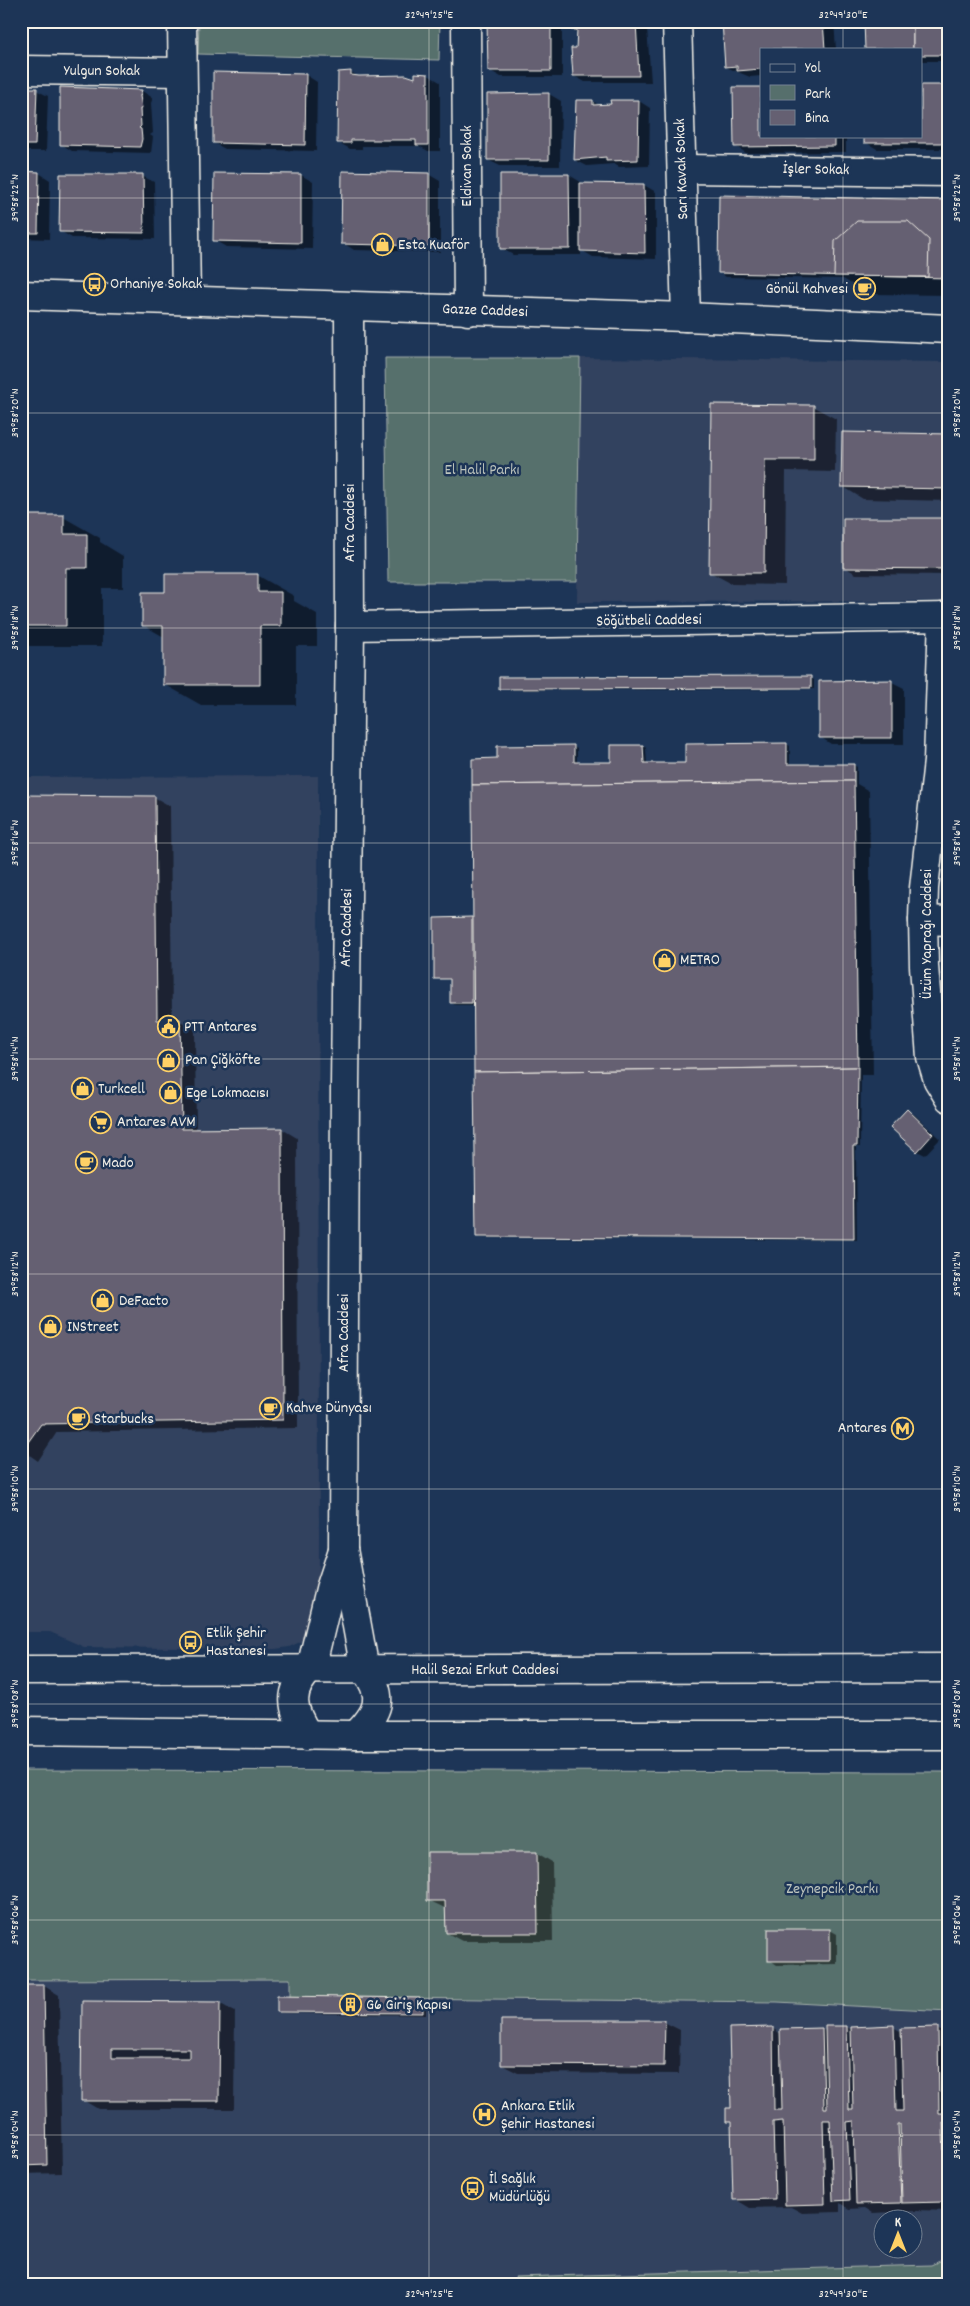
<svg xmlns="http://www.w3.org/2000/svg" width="970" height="2306" viewBox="0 0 970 2306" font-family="Dekko,sans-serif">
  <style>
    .built { fill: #33425f; fill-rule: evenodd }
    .green { fill: #566f6c; stroke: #a5b0aa }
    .shadow { fill: #0007 }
    .building { fill: #656072; stroke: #f4f1e8; fill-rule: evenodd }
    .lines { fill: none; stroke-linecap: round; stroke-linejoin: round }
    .minor-casing { stroke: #f4f1e8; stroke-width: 31 }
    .tertiary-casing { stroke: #f4f1e8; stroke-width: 31 }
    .secondary-casing { stroke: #f4f1e8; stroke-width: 31 }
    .minor { stroke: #1d3557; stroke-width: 28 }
    .tertiary { stroke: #1d3557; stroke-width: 28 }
    .secondary { stroke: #1d3557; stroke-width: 28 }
    .ticks { fill: none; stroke: #f4f1e8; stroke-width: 1; stroke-opacity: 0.45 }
    .labels { text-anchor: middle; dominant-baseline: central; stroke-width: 5; stroke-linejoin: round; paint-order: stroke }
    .street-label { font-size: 16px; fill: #f4f1e8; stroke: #1d3557 }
    .poi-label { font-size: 16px; fill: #f4f1e8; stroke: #1d3557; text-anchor: start }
    .park-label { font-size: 16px; fill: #bdc4bd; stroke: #1d3557 }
    .neatline { fill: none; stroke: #f4f1e8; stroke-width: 2 }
    .ticks-label { font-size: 12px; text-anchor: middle; fill: #f4f1e8 }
  </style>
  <rect width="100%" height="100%" fill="#1d3557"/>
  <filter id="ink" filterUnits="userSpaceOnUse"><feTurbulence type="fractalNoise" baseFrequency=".02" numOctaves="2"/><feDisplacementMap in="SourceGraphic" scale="10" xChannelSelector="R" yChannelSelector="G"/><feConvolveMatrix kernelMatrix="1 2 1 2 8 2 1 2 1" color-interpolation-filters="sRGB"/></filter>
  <g filter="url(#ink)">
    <g class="built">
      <path d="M580 358 949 362V601L577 602Z"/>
      <path d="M318 776 319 1592 306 1635 300 1642 289 1647 275 1649 84 1647 50 1632H21V777Z"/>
      <path d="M290 1979V1996L777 2002 949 2011V2285H21V1980ZM882 2218H912V2248H882Z"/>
    </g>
    <g class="green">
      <path d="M199 21H440L439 60 198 54Z"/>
      <path d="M385 358H580L577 582H388Z"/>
      <path d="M944 954H949V1057L944 1003Z"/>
      <path d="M21 1770 949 1772V2011L777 2002 290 1997V1979L21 1980Z"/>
      <path d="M949 2257V2281L942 2285H519L515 2277 931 2265Z"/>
    </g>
    <g class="shadow">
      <rect x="21" y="21" width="5" height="4"/>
      <path d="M95 21H153V24H100Z"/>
      <path d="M488 21H562V77H501L489 70Z"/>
      <path d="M636 21 647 28 651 82H585L574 76 578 33 573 30Z"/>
      <path d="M723 21H834L836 49H761V76L750 77 726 67Z"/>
      <path d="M949 21V61H921V49Z"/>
      <path d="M351 72 359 77 416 79V74L428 75 440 82V151H428L419 146H362V149H350L338 142Z"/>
      <path d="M306 75 317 82 316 151 225 149 214 143Z"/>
      <path d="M949 86V149H877L865 142 921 136Z"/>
      <path d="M735 88H761V136H846V152L746 153 735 146Z"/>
      <path d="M21 89 36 90 48 96 46 151H21Z"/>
      <path d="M62 89 142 91 153 98 151 103 153 133 150 135 153 137 151 153 72 151 61 144Z"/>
      <path d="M549 94 561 101 560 166H500L488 160V95Z"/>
      <path d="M593 101 600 106 639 101 650 108 649 166 619 167 614 164 587 166 575 160Z"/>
      <path d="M21 173H39L50 180 49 239 21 238Z"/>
      <path d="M215 174 301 175 313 182 312 249 226 247 214 240Z"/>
      <path d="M428 174 440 181V252L354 250 343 243Z"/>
      <path d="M501 175H569L581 182V184L644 185 656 192V259L593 257 581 250V255H513L501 248Z"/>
      <path d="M142 176 154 182 155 239 72 238 60 231Z"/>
      <path d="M949 201V295L869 294 843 279 726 277 719 272Z"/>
      <path d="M712 405 814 407 836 419 835 472 786 471 785 585 732 584 710 572Z"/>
      <path d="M949 436V501L863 499 842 486Z"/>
      <path d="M21 517H63L100 538V542L123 556V588H102V646H21Z"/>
      <path d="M949 519V575L856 574 845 567Z"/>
      <path d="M257 575 294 596V601L317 614V646H296V705H201L164 684V637L143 625 167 594Z"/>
      <path d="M811 678 814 680V689L504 690 500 688Z"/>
      <path d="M820 682H892L904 688V744H831L820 737Z"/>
      <path d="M787 744 790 746V766L854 765 857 767V784L869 791 873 1075H861L860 1147H856L857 1240 480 1238 477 1236 475 1005H455L452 1003V980L436 978 472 919 474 920 498 759 574 746 577 748V764L612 763 643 746 646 748 647 764H687Z"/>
      <path d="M154 797 170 806 172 1021H180L195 1029 196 1130 282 1129 297 1138 298 1428 57 1432 38 1461 21 1449Z"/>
      <path d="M908 1111 915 1115 940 1139 925 1155 917 1151Z"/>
      <path d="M537 1853 552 1862 553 1941H462L447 1933V1909L428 1900Z"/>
      <path d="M830 1930 837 1934V1964L777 1965 770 1960Z"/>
      <path d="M21 1986H44L59 1995 62 2173 21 2174Z"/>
      <path d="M423 2000 426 2002V2015L281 2013 278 2011Z"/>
      <path d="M83 2003H219L235 2012 234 2109H98L83 2100Z"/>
      <path d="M664 2022 680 2030 679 2074 518 2073 502 2065Z"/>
      <path d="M847 2027 852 2030 893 2027 902 2032 937 2029 949 2035V2211L916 2210V2211L873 2213 865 2208 849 2209 840 2203V2212L802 2213 791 2207 750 2208 735 2199 733 2124 727 2121 772 2028 781 2034 822 2029 827 2032Z"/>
    </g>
    <g class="building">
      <path d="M487 21H551V71H488Z"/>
      <path d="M571 21H636L639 76H573L571 48H576L577 30H571Z"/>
      <path d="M722 21H823L825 49H761V69L737 71V66L725 67Z"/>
      <path d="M864 21H913V49H865Z"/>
      <path d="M913 21H949V55H921V49H913Z"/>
      <path d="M351 71V75L359 76 406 75 415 78V73L428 74V145H416V140H351V143H337L338 72Z"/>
      <path d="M213 72 306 74 305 145 213 143Z"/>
      <path d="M921 85H949V143H864V136H921Z"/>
      <path d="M60 87 142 90 140 96 142 108 140 109 141 126 139 128 141 129 142 139 140 147 60 145Z"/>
      <path d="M733 87H761V136H835V146L734 147Z"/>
      <path d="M21 88H37L35 145H21Z"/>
      <path d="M549 93V160H487V94Z"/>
      <path d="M576 100H593V105L611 104 610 100H639L638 160 606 161V157L574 160Z"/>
      <path d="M21 171 39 172 38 233H21Z"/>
      <path d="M342 171 429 173V246L341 244Z"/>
      <path d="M214 173 301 174V243L213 241Z"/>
      <path d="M60 174H143L144 233 59 232Z"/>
      <path d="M500 174H569L570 249H500Z"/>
      <path d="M580 183 644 184 645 253 580 251Z"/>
      <path d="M719 195 949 200V278L718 273Z"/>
      <path d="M857 221H908L929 240 928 277 834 276 835 241Z"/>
      <path d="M711 404 814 405V460H765L764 573H709Z"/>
      <path d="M842 432 949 434V489L841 487Z"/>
      <path d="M21 515H64V534H87V568H66V626H21Z"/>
      <path d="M843 518H949V569L843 568Z"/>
      <path d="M165 574H258V592H281V626H260V685H163V626H142V592H165Z"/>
      <path d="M811 676V688L499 689V677Z"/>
      <path d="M892 680V738H819V681Z"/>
      <path d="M787 743V764H854V781L472 785V759L497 758V746L574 745V762H611V745H643L644 763H685V744Z"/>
      <path d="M854 781 858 1067 474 1072 472 785Z"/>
      <path d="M21 795 155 796 157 1020 180 1019 182 1129 282 1128 283 1420 41 1424 21 1452Z"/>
      <path d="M472 917V1003H450V979H434V918Z"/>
      <path d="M858 1067 857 1146H853L854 1239 476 1237 474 1072Z"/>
      <path d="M907 1109 933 1134 917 1152 890 1127Z"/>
      <path d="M427 1852H537L538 1933H446L445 1901H427Z"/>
      <rect x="768" y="1929" width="62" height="32"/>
      <path d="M21 1985H44L47 2165 21 2166Z"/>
      <path d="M277 1996 423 1998V2013L277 2012Z"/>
      <path d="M82 2001 220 2002 219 2101H81ZM112 2049H190V2058H112Z"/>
      <path d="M501 2020H665L664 2066 501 2065Z"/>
      <path d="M894 2025 896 2111H903L901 2028 938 2027 939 2113H949V2173L948 2122H943L945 2202 902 2203 900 2124H898L901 2203 856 2204 854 2121 847 2122 850 2200 833 2201 830 2120H823L825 2204 785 2205 783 2121 773 2122 775 2199 733 2200 731 2122H726V2108H731L729 2028 773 2027 774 2110H782L780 2029 822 2028 824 2108H827L825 2026H847L849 2110H853L851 2027Z"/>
    </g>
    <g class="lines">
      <defs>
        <g id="minor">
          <path d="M182 21 186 300"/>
          <path d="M466 21 468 311"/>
          <path d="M677 21 686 317"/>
          <path d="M21 70 182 72"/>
          <path d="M683 169 949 172"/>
          <path d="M923 920 949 921"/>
        </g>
        <g id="tertiary">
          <path d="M349 307 350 626 345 1086 343 1549 365 1670"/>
          <path d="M943 617 938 761 924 888 923 920 924 966 931 1057 938 1080 949 1098"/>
          <path d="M350 626 949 617"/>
          <path d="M311 1668 330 1589 343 1550"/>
        </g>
        <g id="secondary">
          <path d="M21 295 686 317 949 329"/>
          <path d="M21 1670 949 1668"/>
          <path d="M21 1731 356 1735H949"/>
          <path d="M308 1735C291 1709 287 1691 311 1668"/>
          <path d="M356 1735C378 1713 386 1697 365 1670"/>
        </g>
      </defs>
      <use href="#minor" class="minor-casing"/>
      <use href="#tertiary" class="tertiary-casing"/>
      <use href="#secondary" class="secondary-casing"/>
      <use href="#minor" class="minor"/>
      <use href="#tertiary" class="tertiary"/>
      <use href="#secondary" class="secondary"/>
    </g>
  </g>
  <path class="ticks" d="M429 21V2285M843 21V49M843 136V2285M21 198H949M21 413H949M21 628H949M21 843H949M21 1059H949M21 1274H949M21 1489H949M21 1704H949M21 1920H949M21 2135H949"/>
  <defs>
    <symbol id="shop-ring" viewBox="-11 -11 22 22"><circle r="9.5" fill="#1d3557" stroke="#ffd166" stroke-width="1.5"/><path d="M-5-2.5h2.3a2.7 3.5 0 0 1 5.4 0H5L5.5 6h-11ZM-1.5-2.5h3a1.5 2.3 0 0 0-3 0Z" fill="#ffd166"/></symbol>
    <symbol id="bus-ring" viewBox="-11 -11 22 22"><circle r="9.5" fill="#1d3557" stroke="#ffd166" stroke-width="1.5"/><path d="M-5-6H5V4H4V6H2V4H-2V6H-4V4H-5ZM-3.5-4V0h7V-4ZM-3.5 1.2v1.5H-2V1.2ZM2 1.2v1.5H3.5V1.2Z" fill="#ffd166"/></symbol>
    <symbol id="cafe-ring" viewBox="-11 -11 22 22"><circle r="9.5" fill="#1d3557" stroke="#ffd166" stroke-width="1.5"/><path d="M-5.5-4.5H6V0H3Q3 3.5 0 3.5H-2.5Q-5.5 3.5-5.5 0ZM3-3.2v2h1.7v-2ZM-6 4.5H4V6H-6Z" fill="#ffd166"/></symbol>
    <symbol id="civic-ring" viewBox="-11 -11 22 22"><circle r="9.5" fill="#1d3557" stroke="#ffd166" stroke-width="1.5"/><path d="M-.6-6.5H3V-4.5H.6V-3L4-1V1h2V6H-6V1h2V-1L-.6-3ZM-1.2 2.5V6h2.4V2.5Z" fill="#ffd166"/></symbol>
    <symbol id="supermarket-ring" viewBox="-11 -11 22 22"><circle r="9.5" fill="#1d3557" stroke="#ffd166" stroke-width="1.5"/><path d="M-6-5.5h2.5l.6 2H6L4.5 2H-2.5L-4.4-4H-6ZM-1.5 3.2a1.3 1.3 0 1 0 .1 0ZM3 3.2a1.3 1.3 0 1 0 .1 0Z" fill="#ffd166"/></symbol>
    <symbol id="metro-ring" viewBox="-11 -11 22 22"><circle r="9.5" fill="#1d3557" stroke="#ffd166" stroke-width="1.5"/><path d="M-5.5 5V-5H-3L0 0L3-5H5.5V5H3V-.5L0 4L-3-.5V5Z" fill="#ffd166"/></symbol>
    <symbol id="building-ring" viewBox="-11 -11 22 22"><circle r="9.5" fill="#1d3557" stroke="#ffd166" stroke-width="1.5"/><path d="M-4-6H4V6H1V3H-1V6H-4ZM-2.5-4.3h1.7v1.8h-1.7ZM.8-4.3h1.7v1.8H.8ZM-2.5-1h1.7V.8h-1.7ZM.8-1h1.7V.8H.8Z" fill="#ffd166"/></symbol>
    <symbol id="hospital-ring" viewBox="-11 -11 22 22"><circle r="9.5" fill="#1d3557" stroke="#ffd166" stroke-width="1.5"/><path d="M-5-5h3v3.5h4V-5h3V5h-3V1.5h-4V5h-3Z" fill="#ffd166"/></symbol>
  </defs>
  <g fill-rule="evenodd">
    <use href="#shop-ring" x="370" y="232" width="25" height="25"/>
    <use href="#bus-ring" x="82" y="272" width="25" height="25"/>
    <use href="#cafe-ring" x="852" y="276" width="25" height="25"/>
    <use href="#shop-ring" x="652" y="948" width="25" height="25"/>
    <use href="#civic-ring" x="156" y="1014" width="25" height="25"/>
    <use href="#shop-ring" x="156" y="1048" width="25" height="25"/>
    <use href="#shop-ring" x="70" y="1076" width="25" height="25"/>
    <use href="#shop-ring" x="158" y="1080" width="25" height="25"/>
    <use href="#supermarket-ring" x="88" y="1110" width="25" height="25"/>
    <use href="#cafe-ring" x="74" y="1150" width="25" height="25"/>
    <use href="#shop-ring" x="90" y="1288" width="25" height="25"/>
    <use href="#shop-ring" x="38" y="1314" width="25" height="25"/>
    <use href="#cafe-ring" x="258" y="1396" width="25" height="25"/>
    <use href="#cafe-ring" x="66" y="1406" width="25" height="25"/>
    <use href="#metro-ring" x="890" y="1416" width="25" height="25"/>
    <use href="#bus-ring" x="178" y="1630" width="25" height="25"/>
    <use href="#building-ring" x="338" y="1992" width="25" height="25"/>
    <use href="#hospital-ring" x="472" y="2102" width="25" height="25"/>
    <use href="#bus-ring" x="460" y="2176" width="25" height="25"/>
  </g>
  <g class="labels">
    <g class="street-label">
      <text x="102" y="71">Yulgun Sokak</text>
      <text transform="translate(467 166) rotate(-90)">Eldivan Sokak</text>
      <text transform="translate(682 169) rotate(-92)">Sarı Kavak Sokak</text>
      <text transform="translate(816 170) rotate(1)">İşler Sokak</text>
      <text transform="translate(485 311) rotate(2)">Gazze Caddesi</text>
      <text transform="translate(350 523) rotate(-90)">Afra Caddesi</text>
      <text transform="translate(649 621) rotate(-1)">Söğütbeli Caddesi</text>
      <text transform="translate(347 928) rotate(-89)">Afra Caddesi</text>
      <text transform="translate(927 934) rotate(-90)">Üzüm Yaprağı Caddesi</text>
      <text transform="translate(344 1333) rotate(-90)">Afra Caddesi</text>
      <text x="485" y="1670">Halil Sezai Erkut Caddesi</text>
    </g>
    <g class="poi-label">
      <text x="398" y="245">Esta Kuaför</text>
      <text x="110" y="284">Orhaniye Sokak</text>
      <text x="848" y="289" text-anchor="end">Gönül Kahvesi</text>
      <text x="680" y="960">METRO</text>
      <text x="184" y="1027">PTT Antares</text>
      <text x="185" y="1060">Pan Çiğköfte</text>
      <text x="98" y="1089">Turkcell</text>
      <text x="186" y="1093">Ege Lokmacısı</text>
      <text x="117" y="1122">Antares AVM</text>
      <text x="102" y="1163">Mado</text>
      <text x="119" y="1301">DeFacto</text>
      <text x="67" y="1327">INStreet</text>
      <text x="286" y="1408">Kahve Dünyası</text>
      <text x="94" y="1419">Starbucks</text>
      <text x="887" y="1428" text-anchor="end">Antares</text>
      <text x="206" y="1633">Etlik Şehir<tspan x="206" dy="18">Hastanesi</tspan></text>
      <text x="366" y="2005">G6 Giriş Kapısı</text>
      <text x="501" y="2106">Ankara Etlik<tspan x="501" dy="18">Şehir Hastanesi</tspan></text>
      <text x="489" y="2179">İl Sağlık<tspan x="489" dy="18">Müdürlüğü</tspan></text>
    </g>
    <g class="park-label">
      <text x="482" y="470">El Halil Parkı</text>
      <text x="832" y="1889">Zeynepcik Parkı</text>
    </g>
  </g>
  <rect width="970" height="2306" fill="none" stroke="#1d3557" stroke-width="55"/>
  <rect x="760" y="48" width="162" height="90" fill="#1d3557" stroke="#738091"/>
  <rect x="770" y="64" width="25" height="8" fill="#1d3557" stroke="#738091"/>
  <text x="805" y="72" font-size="15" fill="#f4f1e8">Yol</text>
  <rect x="770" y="85" width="25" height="15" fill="#566f6c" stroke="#738091"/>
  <text x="805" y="98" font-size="15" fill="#f4f1e8">Park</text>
  <rect x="770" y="110" width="25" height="15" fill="#656072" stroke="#738091"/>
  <text x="805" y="122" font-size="15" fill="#f4f1e8">Bina</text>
  <g transform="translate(898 2234)"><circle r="24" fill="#1d3557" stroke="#738091"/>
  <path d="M0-4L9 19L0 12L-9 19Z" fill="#ffd166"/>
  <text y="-8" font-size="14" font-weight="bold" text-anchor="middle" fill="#f4f1e8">K</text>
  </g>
  <rect x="28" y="28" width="914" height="2250" class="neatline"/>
  <g class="ticks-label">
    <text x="429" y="18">32°49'25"E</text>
    <text x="843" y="18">32°49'30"E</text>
    <text transform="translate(14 198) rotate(-90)" y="4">39°58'22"N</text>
    <text transform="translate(956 198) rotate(-90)" y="4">39°58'22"N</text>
    <text transform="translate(14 413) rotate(-90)" y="4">39°58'20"N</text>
    <text transform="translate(956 413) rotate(-90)" y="4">39°58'20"N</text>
    <text transform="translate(14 628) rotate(-90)" y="4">39°58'18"N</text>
    <text transform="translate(956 628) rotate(-90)" y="4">39°58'18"N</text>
    <text transform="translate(14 843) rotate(-90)" y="4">39°58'16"N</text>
    <text transform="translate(956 843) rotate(-90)" y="4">39°58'16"N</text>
    <text transform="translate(14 1059) rotate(-90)" y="4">39°58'14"N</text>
    <text transform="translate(956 1059) rotate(-90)" y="4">39°58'14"N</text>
    <text transform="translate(14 1274) rotate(-90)" y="4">39°58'12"N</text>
    <text transform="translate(956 1274) rotate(-90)" y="4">39°58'12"N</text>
    <text transform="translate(14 1489) rotate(-90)" y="4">39°58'10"N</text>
    <text transform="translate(956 1489) rotate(-90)" y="4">39°58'10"N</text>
    <text transform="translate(14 1704) rotate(-90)" y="4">39°58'08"N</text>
    <text transform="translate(956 1704) rotate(-90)" y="4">39°58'08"N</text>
    <text transform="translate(14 1920) rotate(-90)" y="4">39°58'06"N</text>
    <text transform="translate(956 1920) rotate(-90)" y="4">39°58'06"N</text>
    <text transform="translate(14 2135) rotate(-90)" y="4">39°58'04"N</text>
    <text transform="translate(956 2135) rotate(-90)" y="4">39°58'04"N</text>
    <text x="429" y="2297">32°49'25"E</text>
    <text x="843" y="2297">32°49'30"E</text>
  </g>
</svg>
